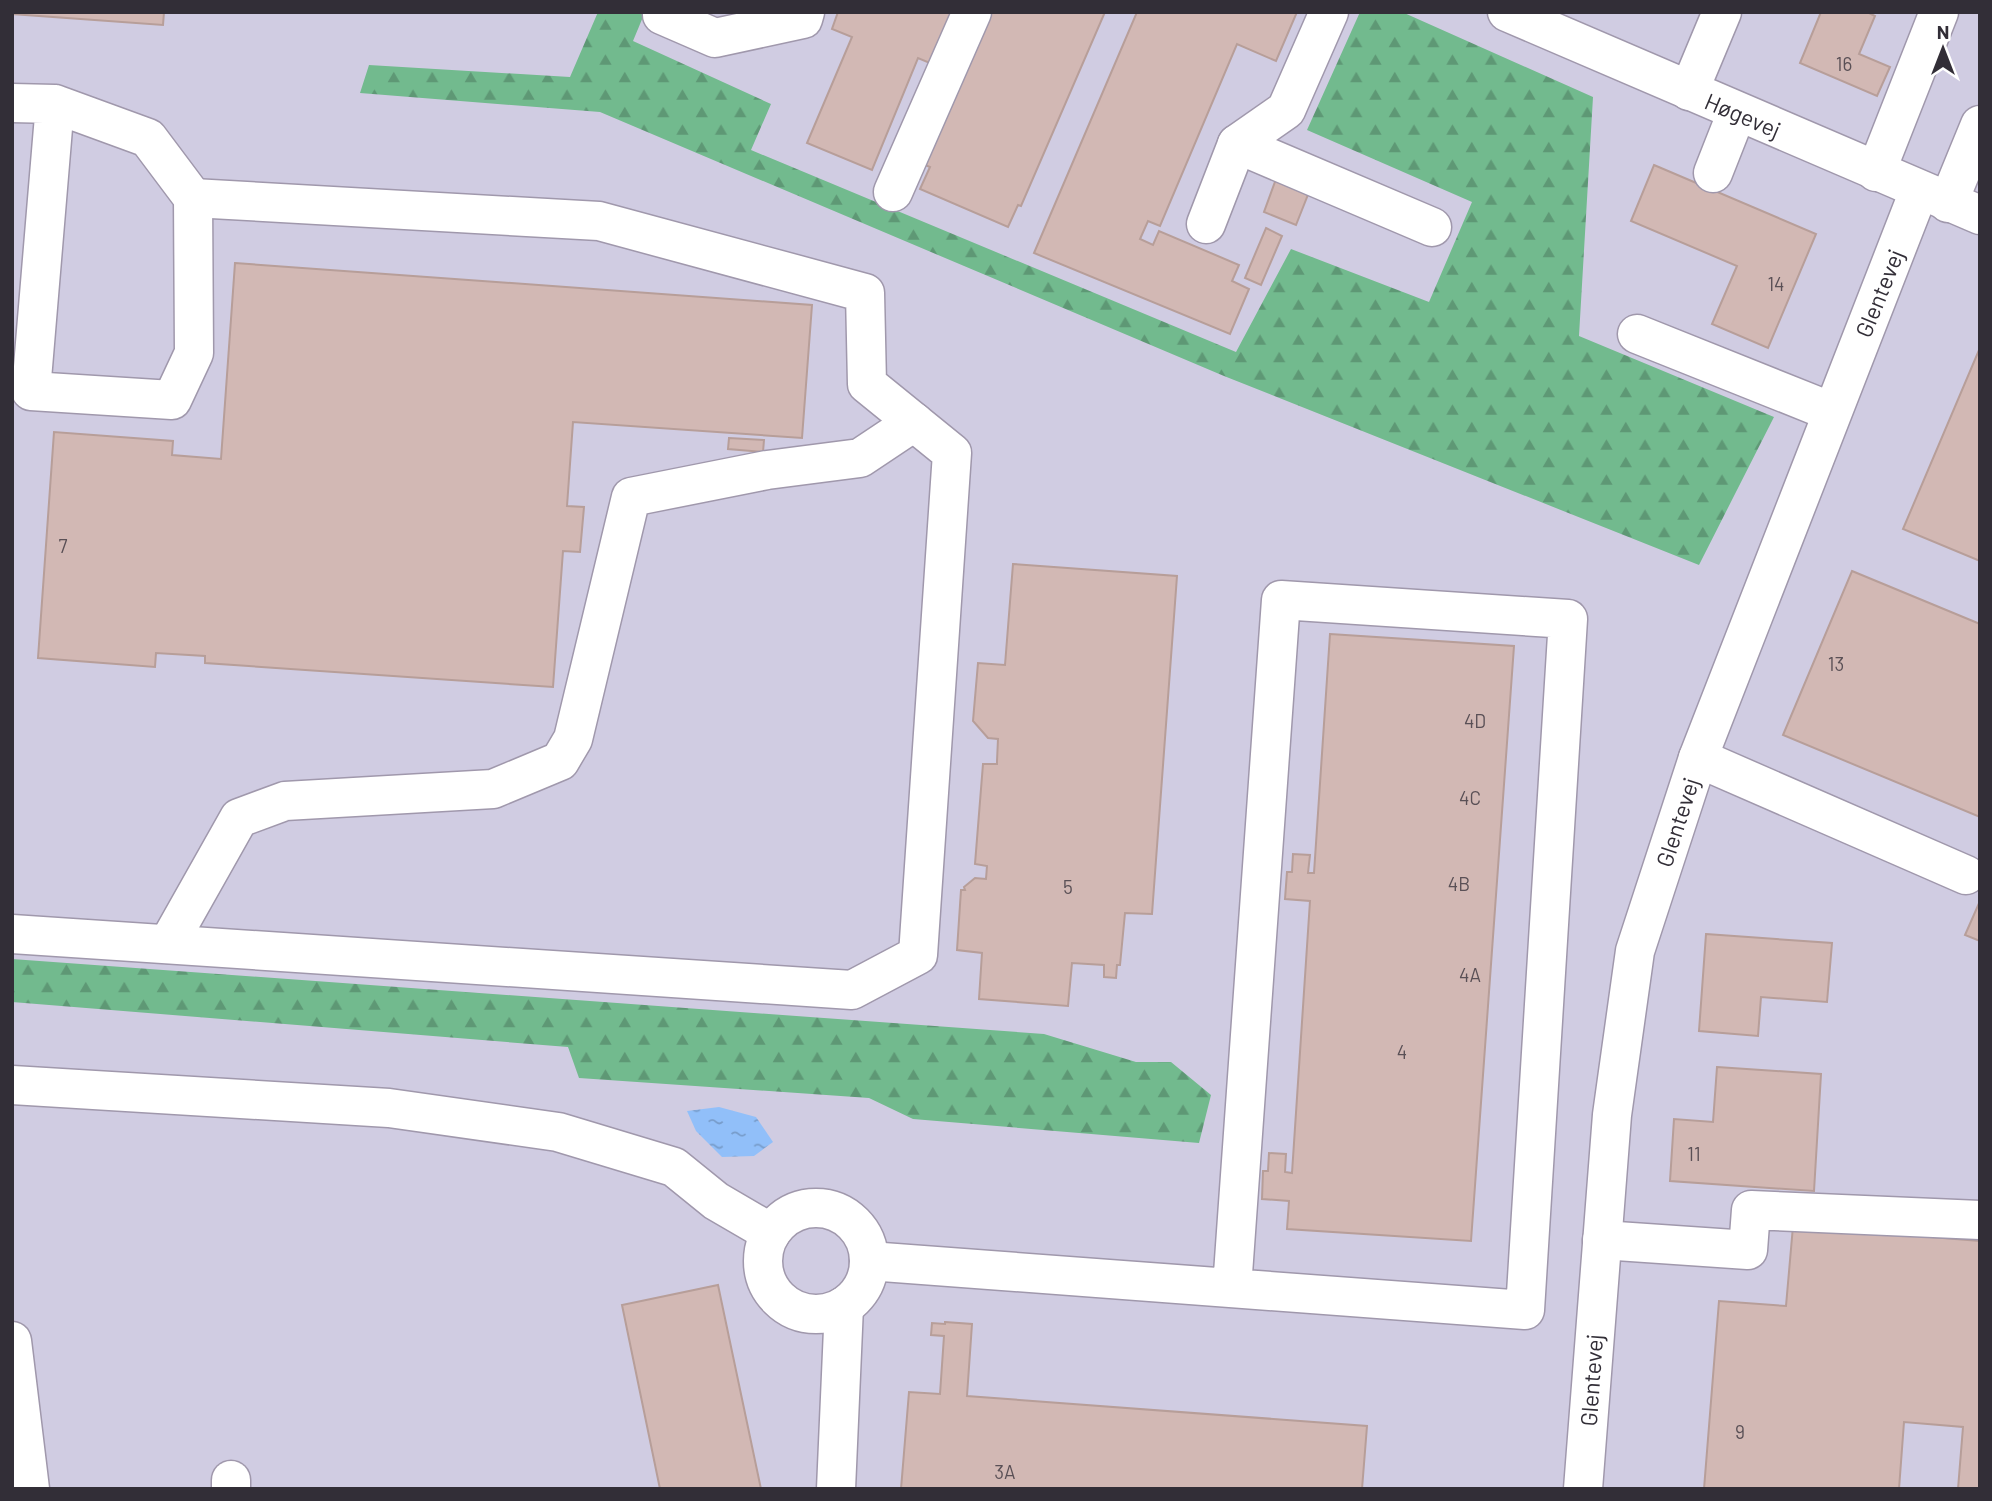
<svg xmlns="http://www.w3.org/2000/svg" width="1992" height="1501" viewBox="0 0 1992 1501" font-family="Barlow,sans-serif">
  <style>
    .industrial { fill: #d0cce2 }
    .forest { fill: url(#forest-firs) }
    .water { fill: url(#water-ripples) }
    .building { fill: #d2b8b4; stroke: #b79e99; stroke-width: 2 }
    .lines { fill: none; stroke-linecap: round; stroke-linejoin: round }
    .minor-casing { stroke: #a098ac; stroke-width: 41 }
    .minor { stroke: #fff; stroke-width: 38 }
    .labels { text-anchor: middle; dominant-baseline: central; stroke-width: 6; stroke-linejoin: round; paint-order: stroke }
    .number-label { font-size: 19px; fill: #5a5056 }
    .street-label { font-size: 23px; fill: #322e37; stroke: #fff }
  </style>
  <defs>
    <pattern id="forest-firs" width="22" height="20" patternUnits="userSpaceOnUse" patternTransform="scale(1.75)"><rect width="22" height="20" fill="#72ba8e"/><path d="M5 1l3.5 6h-7zM16 11l3.5 6h-7z" fill="#5e9875"/></pattern>
    <pattern id="water-ripples" width="26" height="14" patternUnits="userSpaceOnUse" patternTransform="scale(1.75)"><rect width="26" height="14" fill="#91bff9"/><path d="M2 4q2-2 4 0t4 0M15 11q2-2 4 0t4 0" fill="none" stroke="#779cca"/></pattern>
  </defs>
  <rect width="100%" height="100%" fill="#e4dcf1"/>
  <rect class="industrial" x="12" y="12" width="1968" height="1477"/>
  <g class="forest">
    <path d="M598 12H645L633 41 771 104 751 150 1236 352 1291 249 1429 302 1472 202 1307 130 1360 12H1402L1593 97 1579 336 1774 417 1699 565 1224 376 600 112 360 93 369 65 570 77Z"/>
    <path d="M12 959 1044 1034 1136 1062H1171L1211 1095 1199 1143 913 1119 869 1098 579 1078 568 1047 12 1002Z"/>
  </g>
  <path class="water" d="M719 1107 756 1117 773 1142 754 1156 722 1157 696 1131 687 1111Z"/>
  <g class="building">
    <path d="M12 12H164L163 25 12 14Z"/>
    <path d="M838 12H959L937 66 918 58 872 170 807 143 852 37 832 29Z"/>
    <path d="M991 12H1105L1021 206 1018 205 1008 227 920 189 930 167 925 165Z"/>
    <path d="M1137 12H1297L1276 61 1237 44 1160 226 1148 221 1140 239 1153 245 1159 231 1239 265 1232 281 1249 289 1230 334 1034 253Z"/>
    <path d="M1821 12H1867L1875 16 1859 54 1890 67 1877 96 1800 63Z"/>
    <path d="M1654 165 1816 234 1768 348 1712 324 1737 266 1631 221Z"/>
    <path d="M1276 179 1309 192 1296 225 1264 212Z"/>
    <path d="M1266 228 1282 236 1261 285 1245 278Z"/>
    <path d="M235 263 812 305 802 438 573 422 567 506 584 507 580 552 563 551 553 687 205 663V656L156 653 155 667 38 658 54 432 173 441 172 455 221 459Z"/>
    <path d="M1979 350H1980V561L1903 529Z"/>
    <path d="M729 438 764 440 763 452 728 449Z"/>
    <path d="M1013 564 1177 576 1152 914 1125 913 1120 965H1117L1116 978 1104 977V965L1072 963 1068 1006 979 999 982 953 957 950 961 890H965L964 887 975 878 986 879 987 866 975 864 983 764H997V761L998 739 988 738 973 721 978 663 1005 665Z"/>
    <path d="M1852 571 1980 624V817L1783 735Z"/>
    <path d="M1330 634 1514 646 1471 1241 1287 1229 1289 1201 1262 1199 1263 1171H1268L1269 1153 1286 1154 1285 1172 1292 1173 1310 901 1285 899 1287 872H1292L1293 854 1310 855 1308 873H1314Z"/>
    <path d="M1980 901V941L1965 935Z"/>
    <path d="M1706 934 1832 943 1827 1002 1761 997 1758 1036 1699 1031Z"/>
    <path d="M1717 1067 1821 1074 1814 1191 1670 1181 1674 1119 1713 1122Z"/>
    <path d="M1793 1226 1980 1241V1489H1958L1963 1427 1904 1422 1899 1489H1704L1719 1301 1786 1306Z"/>
    <path d="M718 1285 761 1489H660L622 1305Z"/>
    <path d="M945 1322 972 1324 967 1396 1367 1426 1362 1489H901L909 1392 940 1394 944 1336 931 1335 932 1323 945 1324Z"/>
  </g>
  <g class="lines">
    <defs>
      <g id="minor">
        <path d="M1507 12 1980 215"/>
        <path d="M662 15 715 38 803 19 805 12"/>
        <path d="M1689 91 1722 12"/>
        <path d="M12 103 55 104 148 138 193 198 194 353 172 400 31 391 55 104"/>
        <path d="M1237 144 1432 227"/>
        <path d="M1876 172 1939 12"/>
        <path d="M1713 173 1737 112"/>
        <path d="M893 192 972 12"/>
        <path d="M1948 203 1980 125"/>
        <path d="M1206 224 1237 144 1286 110 1329 12"/>
        <path d="M1637 334 1832 412"/>
        <path d="M1698 758 1966 875"/>
        <path d="M12 934 852 990 918 955 952 453 867 384 865 293 599 221 193 198"/>
        <path d="M168 944 239 818 285 801 493 789 560 761 573 739 631 497 767 470 860 458 914 422"/>
        <path d="M12 1085 389 1108 558 1132 674 1167 716 1201 771 1233"/>
        <circle cx="816" cy="1261" r="53"/>
        <path d="M1602 1240 1748 1250 1751 1210 1980 1220"/>
        <path d="M869 1261 1525 1310 1568 619 1281 600 1232 1288"/>
        <path d="M12 1341 30 1489"/>
        <path d="M231 1489V1480"/>
        <path d="M836 1489 844 1306"/>
        <path d="M1583 1489 1612 1115 1635 951 1698 758 1919 191"/>
      </g>
    </defs>
    <use href="#minor" class="minor-casing"/>
    <use href="#minor" class="minor"/>
  </g>
  <g class="labels">
    <g class="number-label">
      <text x="1844" y="63">16</text>
      <text x="1776" y="283">14</text>
      <text x="63" y="545">7</text>
      <text x="1836" y="663">13</text>
      <text x="1475" y="720">4D</text>
      <text x="1470" y="797">4C</text>
      <text x="1459" y="883">4B</text>
      <text x="1068" y="886">5</text>
      <text x="1470" y="974">4A</text>
      <text x="1402" y="1051">4</text>
      <text x="1694" y="1153">11</text>
      <text x="1740" y="1431">9</text>
      <text x="1005" y="1471">3A</text>
    </g>
    <g class="street-label">
      <text transform="translate(1743 115) rotate(23)">Høgevej</text>
      <text transform="translate(1879 293) rotate(-68)">Glentevej</text>
      <text transform="translate(1677 822) rotate(-72)">Glentevej</text>
      <text transform="translate(1591 1380) rotate(-86)">Glentevej</text>
    </g>
  </g>
  <rect width="1992" height="1501" fill="none" stroke="#322e37" stroke-width="28"/>
  <g transform="translate(1943 49)" stroke="#ffffff" stroke-width="5" paint-order="stroke">
  <path d="M0-5L12 26L0 18L-12 26Z" fill="#322e37"/>
  <text y="-10" font-size="19" font-weight="bold" text-anchor="middle" fill="#322e37">N</text>
  </g>
</svg>
